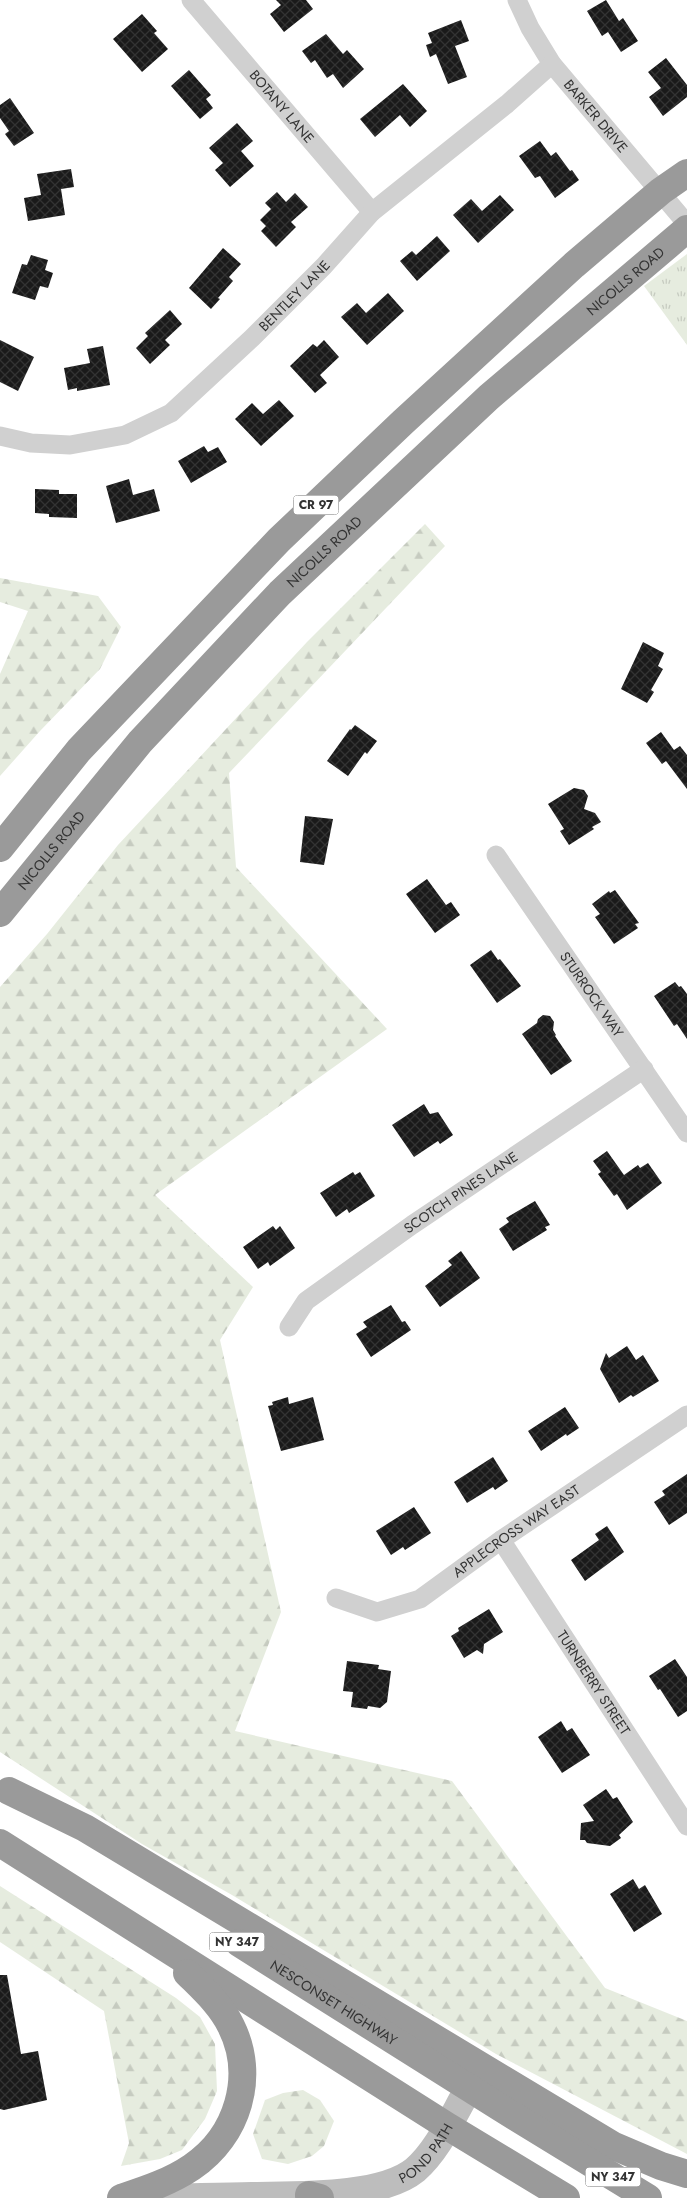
<svg xmlns="http://www.w3.org/2000/svg" width="687" height="2198" viewBox="0 0 687 2198" font-family="Jost,sans-serif">
  <style>
    .forest { fill: url(#forest-firs) }
    .park { fill: url(#park-tufts) }
    .building { fill: url(#building-cross-hatch) }
    .lines { fill: none; stroke-linecap: round; stroke-linejoin: round }
    .street { stroke: #d0d0d0; stroke-width: 19 }
    .secondary { stroke: #bdbdbd; stroke-width: 28 }
    .highway { stroke: #9a9a9a; stroke-width: 28 }
    .labels { text-anchor: middle; dominant-baseline: central; stroke-width: 5; stroke-linejoin: round; paint-order: stroke }
    .shield { fill: #fff; stroke: #707070; stroke-width: 1 }
    .shield-label { font-size: 12px; font-weight: bold; fill: #333 }
    .street-label { font-size: 14px; fill: #333; stroke: #fff }
  </style>
  <defs>
    <pattern id="forest-firs" width="22" height="20" patternUnits="userSpaceOnUse" patternTransform="scale(1.25)"><rect width="22" height="20" fill="#e6ecdf"/><path d="M5 1l3.5 6h-7zM16 11l3.5 6h-7z" fill="#c6cbc0"/></pattern>
    <pattern id="park-tufts" width="24" height="20" patternUnits="userSpaceOnUse" patternTransform="scale(1.25)"><rect width="24" height="20" fill="#e6ecdf"/><path d="M3 7l-1-3M5 7V3M7 7l1-3M15 17l-1-3M17 17v-4M19 17l1-3" fill="none" stroke="#c6cbc0"/></pattern>
    <pattern id="building-cross-hatch" width="8" height="8" patternUnits="userSpaceOnUse" patternTransform="scale(1.25)"><rect width="8" height="8" fill="#1a1a1a"/><path d="M0 0l8 8M0 8l8-8" fill="none" stroke="#333"/></pattern>
  </defs>
  <rect width="100%" height="100%" fill="#fff"/>
  <g class="forest">
    <path d="M425 524 445 546 229 773 236 867 387 1029 155 1195 253 1287 220 1340 281 1612 235 1731 452 1781 605 1988 687 2021V2154L496 2054 232 1895 142 1844 0 1752V987L47 934 118 845 307 642Z"/>
    <path d="M0 578 98 596 121 627 100 669 40 731 0 776V674L28 611 0 602Z"/>
    <path d="M0 1886 176 1998 200 2017 215 2044 217 2091 205 2119 182 2150 160 2159 121 2166 129 2143 104 2011 0 1942Z"/>
    <path d="M303 2090 320 2100 334 2121 324 2146 312 2156 288 2164 262 2159 253 2134 265 2100 283 2093Z"/>
  </g>
  <path class="park" d="M687 254V345L644 286Z"/>
  <g class="building">
    <path d="M276 0H306L313 9 284 32 270 14 281 5Z"/>
    <path d="M606 0 619 21 623 18 638 41 621 52 608 32 602 36 587 11Z"/>
    <path d="M142 14 157 31 154 33 168 49 142 72 113 39Z"/>
    <path d="M461 20 469 41 455 46 467 77 448 84 436 54 430 57 426 45 432 43 428 33Z"/>
    <path d="M326 34 343 54 347 50 364 69 343 88 333 74 327 78 315 60 311 63 302 51Z"/>
    <path d="M666 58 687 85V97L663 116 649 97 661 88 648 72Z"/>
    <path d="M189 70 211 95 206 99 213 108 200 119 171 86Z"/>
    <path d="M403 84 427 111 410 127 400 115 375 137 360 119Z"/>
    <path d="M10 98 34 133 14 146 5 134 9 131 0 118V105Z"/>
    <path d="M237 123 253 141 241 151 254 166 230 187 215 170 223 163 209 148Z"/>
    <path d="M540 141 551 156 556 152 570 171 572 170 579 180 555 198 540 176 535 178 519 156Z"/>
    <path d="M71 169 74 187 61 189 65 215 28 221 24 198 41 195 37 174Z"/>
    <path d="M277 192 286 202 295 193 308 207 291 222 296 227 276 247 261 231 266 226 260 220 271 209 265 203Z"/>
    <path d="M500 195 514 210 478 243 453 215 471 199 482 211Z"/>
    <path d="M437 236 450 251 417 281 400 261 412 251 416 255Z"/>
    <path d="M223 248 241 264 229 277 233 281 218 298 220 299 211 309 189 288Z"/>
    <path d="M31 255 48 260 45 270 53 273 48 288 40 286 35 300 12 293 22 264 27 265Z"/>
    <path d="M388 293 404 311 367 345 341 317 357 303 366 313Z"/>
    <path d="M170 310 182 324 165 340 170 345 150 364 136 348 148 336 145 333Z"/>
    <path d="M0 340 34 357 18 391 0 382Z"/>
    <path d="M324 340 339 357 320 375 327 383 315 393 290 366 313 344 317 347Z"/>
    <path d="M103 346 110 385 77 391V388L68 390 64 368 90 363 87 349Z"/>
    <path d="M279 400 294 416 261 446 235 419 252 403 263 414Z"/>
    <path d="M204 446 208 452 218 447 227 462 191 483 178 461Z"/>
    <path d="M129 479 133 495 154 489 160 511 116 523 106 486Z"/>
    <path d="M35 489 59 490V494H77V518L49 517V514L35 513Z"/>
    <path d="M643 642 664 653 658 666 663 669 651 690 654 692 647 703 621 689Z"/>
    <path d="M355 725 377 741 367 754 365 752 348 776 327 761 350 729 351 730Z"/>
    <path d="M661 732 674 750 680 746 687 755V789L666 761 662 764 646 743Z"/>
    <path d="M574 788 584 790 588 796 584 809 595 813 601 822 592 827 594 829 569 845 560 831 564 829 548 804Z"/>
    <path d="M305 816 333 819 324 865 300 862Z"/>
    <path d="M427 879 446 905 451 902 460 915 435 933 406 894Z"/>
    <path d="M615 890 639 923 635 924 638 928 614 944 595 917 600 914 592 904 609 891 610 893Z"/>
    <path d="M491 950 498 960 500 959 521 986 497 1003 470 965Z"/>
    <path d="M675 982 679 987 681 986 687 994V1039L677 1024 674 1026 654 996Z"/>
    <path d="M543 1015 550 1016 554 1022 553 1030 556 1035 555 1036 572 1061 551 1075 522 1034 537 1023 538 1019Z"/>
    <path d="M424 1104 430 1114 438 1112 453 1135 440 1144 438 1141 414 1157 392 1125Z"/>
    <path d="M607 1151 624 1175 638 1165 640 1168 648 1163 662 1183 627 1210 617 1194 614 1196 598 1174 601 1172 593 1161Z"/>
    <path d="M353 1172 355 1175 360 1172 375 1196 349 1213 347 1209 336 1217 320 1193Z"/>
    <path d="M535 1201 550 1225 545 1227 547 1230 513 1251 499 1229 509 1222 506 1218Z"/>
    <path d="M273 1226 276 1230 280 1226 295 1248 270 1266 268 1262 258 1269 243 1247Z"/>
    <path d="M461 1251 480 1278 440 1307 425 1286 452 1265 448 1261Z"/>
    <path d="M391 1305 402 1322 405 1321 411 1330 371 1357 356 1334 367 1327 363 1322Z"/>
    <path d="M627 1346 636 1360 643 1355 659 1381 633 1397 631 1395 619 1403 600 1369 606 1353 609 1358Z"/>
    <path d="M288 1397 289 1404 313 1397 324 1440 281 1451 268 1406 273 1405 272 1402Z"/>
    <path d="M565 1407 579 1428 567 1436 566 1434 541 1451 528 1431Z"/>
    <path d="M493 1457 508 1481 495 1490 493 1487 467 1503 454 1482Z"/>
    <path d="M687 1474V1513L669 1525 654 1502 665 1495 662 1491Z"/>
    <path d="M414 1507 431 1533 405 1550 403 1547 391 1555 376 1531Z"/>
    <path d="M607 1526 624 1552 585 1581 571 1560 599 1540 595 1534Z"/>
    <path d="M489 1609 503 1632 484 1644 483 1654 477 1650 464 1658 451 1636 459 1631 458 1628Z"/>
    <path d="M675 1659 687 1677V1711L678 1717 660 1689 658 1690 649 1676Z"/>
    <path d="M347 1661 379 1665 378 1669 391 1671 387 1702 380 1708 368 1706 367 1709 351 1707 353 1692 343 1691Z"/>
    <path d="M561 1721 567 1731 572 1728 590 1755 562 1773 538 1737Z"/>
    <path d="M606 1789 613 1799 617 1797 633 1822 619 1835 621 1838 610 1846 587 1843 585 1840H580L581 1823 594 1821 583 1805Z"/>
    <path d="M633 1879 639 1889 645 1885 662 1914 634 1932 610 1894Z"/>
    <path d="M0 1975H7L21 2054 38 2051 47 2100 4 2110 0 2109Z"/>
  </g>
  <g class="lines">
    <g class="street">
      <path id="s1" d="M191 0 372 212"/>
      <path id="s2" d="M517 0 530 28 552 64 687 224"/>
      <path id="s3" d="M0 436 31 443 70 445 125 435 171 413 252 338 324 266 372 212 507 104 552 64"/>
      <path id="s4" d="M496 855 687 1133"/>
      <path id="s5" d="M289 1327 306 1301 412 1225 644 1069"/>
      <path id="s6" d="M501 1540 687 1826"/>
      <path id="s7" d="M336 1598 377 1612 420 1599 501 1540 687 1415"/>
    </g>
    <path class="secondary" id="s8" d="M150 2198C184 2197 218 2197 252 2196 295 2195 381 2198 415 2170 439 2149 453 2115 469 2088"/>
    <g class="highway">
      <path d="M0 848 79 750 279 540 403 422 574 265 661 191 687 173"/>
      <path id="s9" d="M0 913 140 742 280 593 489 397 687 229"/>
      <path d="M9 1791 85 1828 614 2146 661 2166 687 2174"/>
      <path d="M0 1843 447 2126 566 2198"/>
      <path id="s10" d="M239 1943 501 2108 648 2198"/>
      <path d="M309 2195 320 2198"/>
      <path d="M121 2198C145 2190 170 2182 192 2167 238 2136 256 2076 231 2026 221 2005 203 1989 187 1973"/>
    </g>
  </g>
  <g class="labels">
    <g class="shield">
      <rect x="293.5" y="495.5" width="45" height="19" rx="4"/>
      <rect x="209.5" y="1932.5" width="55" height="19" rx="4"/>
      <rect x="585.5" y="2167.5" width="55" height="19" rx="4"/>
    </g>
    <g class="shield-label">
      <text x="316" y="505">CR 97</text>
      <text x="237" y="1942">NY 347</text>
      <text x="613" y="2177">NY 347</text>
    </g>
    <g class="street-label">
      <text stroke="none"><textPath href="#s1" startOffset="140">BOTANY LANE</textPath></text>
      <text stroke="none"><textPath href="#s2" startOffset="141">BARKER DRIVE</textPath></text>
      <text stroke="none"><textPath href="#s9" startOffset="891">NICOLLS ROAD</textPath></text>
      <text stroke="none"><textPath href="#s3" startOffset="348">BENTLEY LANE</textPath></text>
      <text stroke="none"><textPath href="#s9" startOffset="486">NICOLLS ROAD</textPath></text>
      <text stroke="none"><textPath href="#s9" startOffset="81">NICOLLS ROAD</textPath></text>
      <text stroke="none"><textPath href="#s4" startOffset="169">STURROCK WAY</textPath></text>
      <text stroke="none"><textPath href="#s5" startOffset="220">SCOTCH PINES LANE</textPath></text>
      <text stroke="none"><textPath href="#s7" startOffset="206">APPLECROSS WAY EAST</textPath></text>
      <text stroke="none"><textPath href="#s6" startOffset="170">TURNBERRY STREET</textPath></text>
      <text stroke="none"><textPath href="#s10" startOffset="112">NESCONSET HIGHWAY</textPath></text>
      <text stroke="none"><textPath href="#s8" startOffset="289">POND PATH</textPath></text>
    </g>
  </g>
</svg>
